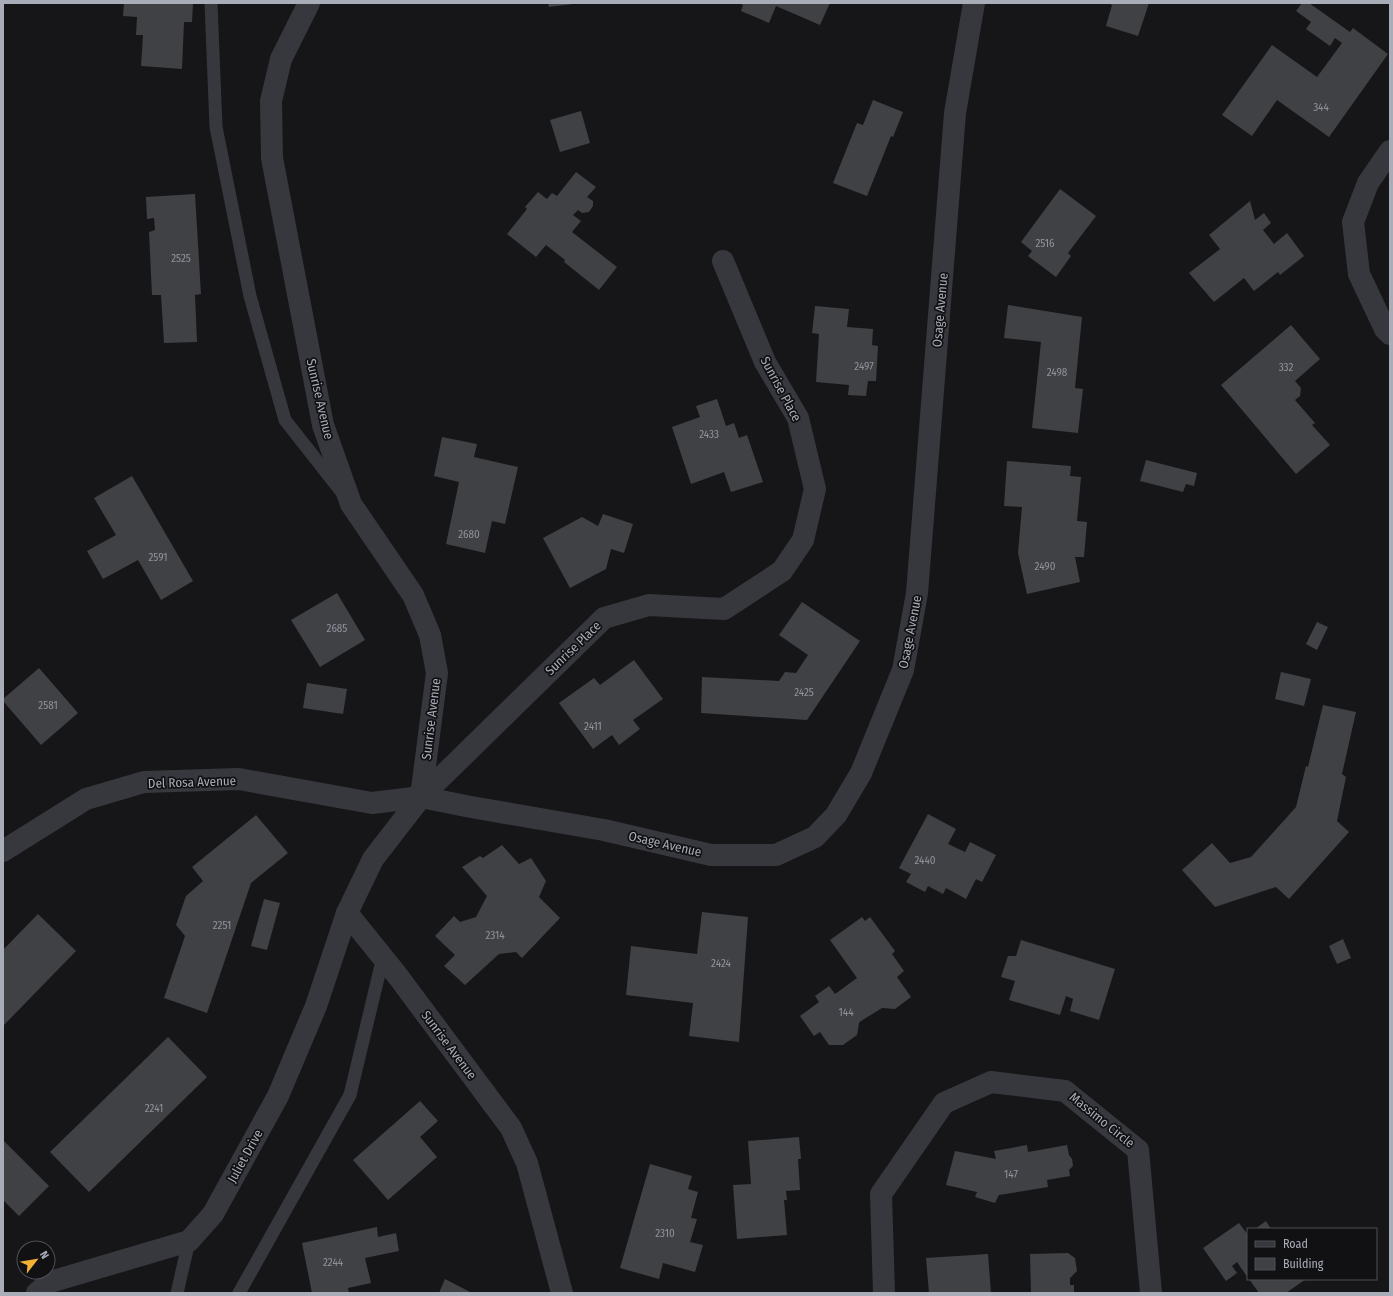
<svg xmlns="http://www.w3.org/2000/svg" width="1393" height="1296" viewBox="0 0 1393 1296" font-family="'Fira Sans Condensed',sans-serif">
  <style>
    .building { fill: #404145 }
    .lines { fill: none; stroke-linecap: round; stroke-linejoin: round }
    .service { stroke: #37383d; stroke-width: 13 }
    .minor { stroke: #37383d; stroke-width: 22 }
    .labels { text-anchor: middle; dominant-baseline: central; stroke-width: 3.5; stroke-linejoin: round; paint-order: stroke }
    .number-label { font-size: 11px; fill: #8e929b }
    .street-label { font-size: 13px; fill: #a8adb8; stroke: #111113 }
  </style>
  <rect width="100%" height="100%" fill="#161618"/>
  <g class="building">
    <path d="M124 3H193L192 22H184L182 69 141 66 143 35H136L137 17 123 16Z"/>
    <path d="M548 3H573V4L549 7Z"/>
    <path d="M738 3H830L820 25 776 6 769 23 741 11 743 5Z"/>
    <path d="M1108 3H1149L1138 36 1106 26 1112 5Z"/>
    <path d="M1302 3H1309L1350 32 1353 28 1388 54 1329 137 1277 100 1252 136 1222 115 1272 45 1317 77 1342 43 1335 38 1330 46 1306 29 1311 22 1296 11Z"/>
    <path d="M873 100 903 112 893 137 891 136 867 196 833 183 857 123 863 125Z"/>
    <path d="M581 111 590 143 560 152 550 120Z"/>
    <path d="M576 172 596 187 587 197 593 201V206L589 212 582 213 578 210 573 215 581 221 572 232 617 267 599 290 564 262 565 260 546 245 536 257 507 234 527 209 525 207 538 192 547 199 552 193 557 196Z"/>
    <path d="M1060 189 1096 216 1068 253 1071 256 1056 277 1028 256 1032 251 1021 242Z"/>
    <path d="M195 194 201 294 195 295 197 342 164 343 161 295H152L149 232 155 230 154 218 147 219 146 197Z"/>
    <path d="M1250 201 1255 220 1264 213 1271 223 1263 230 1274 244 1287 233 1304 256 1280 275 1278 272 1254 291 1244 278 1214 302 1189 273 1220 249 1209 235Z"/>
    <path d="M1008 305 1082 317 1075 388 1083 389 1078 433 1032 428 1041 342 1004 338Z"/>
    <path d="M815 306 849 309 847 327 873 329 872 345 878 346 876 381H868L866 396 848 395 849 385 816 382 819 334 812 333Z"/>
    <path d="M1291 325 1320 359 1295 381 1301 388 1300 396 1295 400 1315 423 1312 425 1330 445 1296 474 1221 385Z"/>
    <path d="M717 399 726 426 734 423 739 438 747 435 763 482 731 492 724 472 691 484 672 427 700 417 696 406Z"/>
    <path d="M442 437 477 444 474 457 518 467 505 524 492 521 485 553 446 544 459 482 434 476Z"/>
    <path d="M1146 460 1197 473 1194 486 1186 484 1183 492 1140 481Z"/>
    <path d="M1007 461 1071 466 1070 476 1081 477 1077 521 1087 522 1084 557H1075L1080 582 1027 594 1018 553 1022 507 1004 506Z"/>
    <path d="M132 476 193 581 161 600 138 560 103 579 87 551 116 535 94 498Z"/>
    <path d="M603 514 633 524 624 553 611 549 606 569 570 588 543 538 582 517 598 526Z"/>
    <path d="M337 593 365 640 320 667 291 620Z"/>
    <path d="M802 602 860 641 807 720 701 713 702 677 779 681 785 672 796 673 808 655 779 635Z"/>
    <path d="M1317 622 1328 627 1317 650 1306 644Z"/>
    <path d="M634 660 663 699 633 720 640 729 619 745 612 735 593 749 559 703 594 678 600 685Z"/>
    <path d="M39 668 78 713 41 745 3 701V699Z"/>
    <path d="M1281 672 1311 679 1304 706 1275 699Z"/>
    <path d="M307 683 347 689 343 714 303 708Z"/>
    <path d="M1323 705 1356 712 1342 774 1346 777 1337 821 1349 832 1289 899 1276 887 1215 907 1182 870 1212 843 1230 863 1251 857 1296 807 1306 766 1308 767Z"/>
    <path d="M928 814 956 829 948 844 965 852 970 842 996 855 982 882 976 879 966 899 946 888 943 894 928 886 925 892 906 882 911 874 899 868Z"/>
    <path d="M256 815 288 853 251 883 207 1013 164 998 185 936 176 925 186 896 203 881 192 867Z"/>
    <path d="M502 845 519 864 531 858 546 881 539 897 560 918 522 958 516 952 499 954 465 985 444 966 455 955 435 936 454 916 460 922 476 917 487 896 462 867 480 856 483 858Z"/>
    <path d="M264 899 280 903 267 950 251 946Z"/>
    <path d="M702 912 748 917 739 1042 689 1036 693 1003 626 995 631 946 697 954Z"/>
    <path d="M38 914 76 951 3 1026V950Z"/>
    <path d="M862 917 865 921 870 917 895 951 892 954 904 971 897 977 911 997 895 1009 882 1008 861 1021 859 1023 857 1035 843 1045H829L820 1032 814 1036 800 1016 819 1002 815 996 829 986 835 994 857 978 830 940Z"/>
    <path d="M1343 939 1351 958 1337 964 1329 946Z"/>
    <path d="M1021 940 1115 969 1099 1020 1070 1011 1073 999 1066 996 1060 1015 1009 1000 1015 981 1001 977 1008 956H1016Z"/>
    <path d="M168 1037 207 1077 89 1192 50 1152Z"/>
    <path d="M420 1101 438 1121 420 1137 437 1157 388 1200 353 1160Z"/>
    <path d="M799 1137 801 1159H798L800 1190 786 1191 787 1200H784L787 1235 737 1239 733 1185 751 1184 748 1141Z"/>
    <path d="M3 1140 49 1186 19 1216 3 1200Z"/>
    <path d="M1027 1145 1028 1152 1067 1145 1069 1155 1072 1159 1073 1166 1069 1170 1070 1176 1047 1180 1048 1187 999 1195 995 1203 975 1197 977 1192 946 1185 955 1151 996 1159 994 1151Z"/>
    <path d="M650 1164 692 1176 688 1189 698 1192 691 1218 697 1219 690 1242 703 1245 695 1272 663 1263 659 1279 620 1268Z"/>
    <path d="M1266 1221 1271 1229H1255Z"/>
    <path d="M1239 1223 1248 1235V1278L1237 1262 1232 1266 1237 1273 1226 1281 1203 1248Z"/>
    <path d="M377 1227 378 1237 396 1233 399 1251 365 1258 371 1283 348 1288 349 1293H312L302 1243Z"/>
    <path d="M1068 1253 1075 1258 1077 1271 1070 1278V1285H1074V1293H1031L1030 1254Z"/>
    <path d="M988 1254 991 1293H929L926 1258Z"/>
    <path d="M445 1279 472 1293H439Z"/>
    <path d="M1249 1279H1306L1286 1293H1259Z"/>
  </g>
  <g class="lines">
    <g class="service">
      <path d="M211 3 216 127 250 296 285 420 340 490"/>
      <path d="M177 1293 189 1241"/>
      <path d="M239 1293 350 1095 383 957"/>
    </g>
    <g class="minor">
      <path d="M309 3 281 59 271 101 272 158 323 425 351 504 413 595 430 635 437 673 421 797"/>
      <path d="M1390 151 1368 183 1353 222 1359 274 1385 329 1390 334"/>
      <path d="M3 851 86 799 144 782 239 779 372 803 421 797 471 807 604 830 711 855H776L815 837 836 815 861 773 903 670 917 593 955 113 974 3"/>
      <path d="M37 1293 50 1282 189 1241 213 1214 278 1096 316 1006 347 913"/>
      <path d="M562 1293 527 1163 511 1128 397 975 347 913 373 859 421 797 604 618 649 605 724 609 782 571 803 540 815 489 798 418 765 362 723 261"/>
      <path d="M884 1293 881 1194 944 1103 991 1082 1065 1091 1138 1150 1151 1293"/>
    </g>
  </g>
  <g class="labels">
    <g class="number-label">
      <text x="1321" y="107">344</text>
      <text x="1045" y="243">2516</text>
      <text x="181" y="258">2525</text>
      <text x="864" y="366">2497</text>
      <text x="1286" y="367">332</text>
      <text x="1057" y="372">2498</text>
      <text x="709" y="434">2433</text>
      <text x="469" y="534">2680</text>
      <text x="158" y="557">2591</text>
      <text x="1045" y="566">2490</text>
      <text x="337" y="628">2685</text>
      <text x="804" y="692">2425</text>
      <text x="48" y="705">2581</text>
      <text x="593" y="726">2411</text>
      <text x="925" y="860">2440</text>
      <text x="222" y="925">2251</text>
      <text x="495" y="935">2314</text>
      <text x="721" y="963">2424</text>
      <text x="846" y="1012">144</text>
      <text x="154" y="1108">2241</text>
      <text x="1011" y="1174">147</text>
      <text x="665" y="1233">2310</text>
      <text x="333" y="1262">2244</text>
    </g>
    <g class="street-label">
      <text transform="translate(940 310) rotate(-85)">Osage Avenue</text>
      <text transform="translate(781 389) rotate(62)">Sunrise Place</text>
      <text transform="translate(320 399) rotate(77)">Sunrise Avenue</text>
      <text transform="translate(910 632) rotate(-79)">Osage Avenue</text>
      <text transform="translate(573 648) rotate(-44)">Sunrise Place</text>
      <text transform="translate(431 719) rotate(-83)">Sunrise Avenue</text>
      <text transform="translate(192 782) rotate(-2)">Del Rosa Avenue</text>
      <text transform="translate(665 844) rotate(13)">Osage Avenue</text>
      <text transform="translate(449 1045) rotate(53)">Sunrise Avenue</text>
      <text transform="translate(1102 1120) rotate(39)">Massimo Circle</text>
      <text transform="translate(245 1156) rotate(-61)">Juliet Drive</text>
    </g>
  </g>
  <rect width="1393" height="1296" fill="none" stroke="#a8adb8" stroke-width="8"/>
  <rect x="1247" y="1228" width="130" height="52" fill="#111113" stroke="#4d4f55"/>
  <rect x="1255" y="1241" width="20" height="6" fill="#37383d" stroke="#4d4f55"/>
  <text x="1283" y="1248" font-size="12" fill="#a8adb8">Road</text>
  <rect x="1255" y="1258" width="20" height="12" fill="#404145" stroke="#4d4f55"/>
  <text x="1283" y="1268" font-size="12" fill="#a8adb8">Building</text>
  <g transform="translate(36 1260) rotate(59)"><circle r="19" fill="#111113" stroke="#4d4f55"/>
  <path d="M0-3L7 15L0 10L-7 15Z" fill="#f2b134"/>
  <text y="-6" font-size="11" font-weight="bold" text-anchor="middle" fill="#a8adb8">N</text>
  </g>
</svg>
